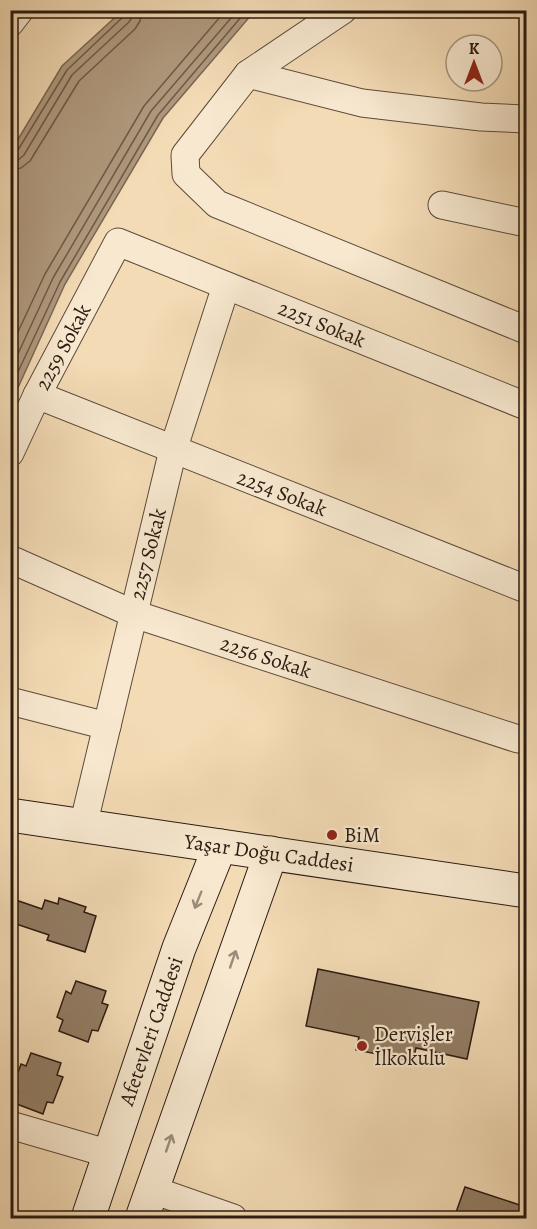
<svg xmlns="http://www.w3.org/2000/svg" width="537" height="1229" viewBox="0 0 537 1229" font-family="Alegreya,serif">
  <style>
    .water { fill: #af997d; stroke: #7a6652; stroke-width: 1.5 }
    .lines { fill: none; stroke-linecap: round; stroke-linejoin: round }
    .shore { stroke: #6d5a47; stroke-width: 1.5 }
    .building { fill: #937e66; stroke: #2b1a11; stroke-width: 1.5 }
    .minor-casing { stroke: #5d4a3a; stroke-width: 29 }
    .secondary-casing { stroke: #2b1a11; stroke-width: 35 }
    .minor { stroke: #f7e8cf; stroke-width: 27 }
    .secondary { stroke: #f7e8cf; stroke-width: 33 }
    .oneway { stroke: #9b8b7a }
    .poi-dot { fill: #8f2418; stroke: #f7e8cf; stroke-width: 2 }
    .labels { text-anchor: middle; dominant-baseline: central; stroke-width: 4.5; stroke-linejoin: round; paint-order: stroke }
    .street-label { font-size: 21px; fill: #2b1a11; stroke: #f7e8cf }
    .poi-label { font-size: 21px; fill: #2b1a11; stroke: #f7e8cf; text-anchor: start }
  </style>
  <rect width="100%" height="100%" fill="#f3dbb5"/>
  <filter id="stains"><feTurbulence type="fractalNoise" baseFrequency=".00333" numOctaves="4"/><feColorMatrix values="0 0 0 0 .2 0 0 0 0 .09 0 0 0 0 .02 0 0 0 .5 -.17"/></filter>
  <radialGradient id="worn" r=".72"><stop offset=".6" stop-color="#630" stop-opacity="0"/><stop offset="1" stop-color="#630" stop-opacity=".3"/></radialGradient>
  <path class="water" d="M122 11H259L252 14 163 118 65 284 11 403V151L62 66Z"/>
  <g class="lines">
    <g class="shore">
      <path d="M10 153H15L18 150 67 70 123 17 125 10"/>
      <path d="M10 161 18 160 24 155 72 75 129 22 132 17 133 10"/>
      <path d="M10 170 21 168 30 161 79 81 135 29 140 21 142 10"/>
      <path d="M10 349 45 274 144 106 226 10"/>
      <path d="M10 371 53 278 151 111 238 10"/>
      <path d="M10 389 60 282 158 115 247 10"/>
    </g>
  </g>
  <g class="building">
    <path d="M10 898 42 909 45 900 58 904 59 898 86 907 84 912 96 916 85 952 47 940 49 935 10 922Z"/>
    <path d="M318 969 479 1002 467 1059 416 1048 413 1061 356 1050 359 1037 306 1026Z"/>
    <path d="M76 981 106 991 102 1003 108 1005 98 1031 92 1030 88 1042 59 1031 63 1020 57 1017 66 991 71 994Z"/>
    <path d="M31 1053 61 1063 57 1075 63 1077 53 1103 47 1102 43 1114 14 1103 18 1092 12 1089 21 1064 26 1066Z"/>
    <path d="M465 1187 526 1207V1218H454Z"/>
  </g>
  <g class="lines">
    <defs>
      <g id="minor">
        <path d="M343 10 248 74 185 155 186 174 217 204 526 330"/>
        <path d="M10 23 20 10"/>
        <path d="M248 74 362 103 481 117 526 119"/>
        <path d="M442 205 526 223"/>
        <path d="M37 395 526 589"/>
        <path d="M10 453 37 395 118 242 526 406"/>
        <path d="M10 559 134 614 518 739H526"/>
        <path d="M10 701 107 726"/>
        <path d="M83 826 173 450 226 286"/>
        <path d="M10 1125 110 1154"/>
        <path d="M153 1190 233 1218"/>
      </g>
      <g id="secondary">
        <path d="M10 815 526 891"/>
        <path d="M88 1218 179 948 220 846"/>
        <path d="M142 1218 271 853"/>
      </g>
    </defs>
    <use href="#minor" class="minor-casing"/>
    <use href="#secondary" class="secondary-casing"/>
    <use href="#minor" class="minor"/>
    <use href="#secondary" class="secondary"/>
  </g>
  <defs><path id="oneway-shaft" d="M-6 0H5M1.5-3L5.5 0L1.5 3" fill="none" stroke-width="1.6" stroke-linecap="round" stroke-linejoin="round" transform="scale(1.5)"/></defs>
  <g class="oneway">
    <use href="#oneway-shaft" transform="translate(198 900) rotate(112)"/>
    <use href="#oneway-shaft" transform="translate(233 959) rotate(-71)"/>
    <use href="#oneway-shaft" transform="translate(169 1143) rotate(-71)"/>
  </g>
  <g class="poi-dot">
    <circle cx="332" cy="835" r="6"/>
    <circle cx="362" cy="1046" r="6"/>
  </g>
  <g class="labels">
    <g class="street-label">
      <text transform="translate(322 324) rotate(22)">2251 Sokak</text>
      <text transform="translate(63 347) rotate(-62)">2259 Sokak</text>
      <text transform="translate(282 493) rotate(21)">2254 Sokak</text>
      <text transform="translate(148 554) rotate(-76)">2257 Sokak</text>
      <text transform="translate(266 657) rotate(18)">2256 Sokak</text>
      <text transform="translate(269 853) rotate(8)">Yaşar Doğu Caddesi</text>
      <text transform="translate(151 1031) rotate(-71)">Afetevleri Caddesi</text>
    </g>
    <g class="poi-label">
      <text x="344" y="835">BiM</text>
      <text x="374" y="1034">Dervişler<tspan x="374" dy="24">İlkokulu</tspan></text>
    </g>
  </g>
  <rect width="537" height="1229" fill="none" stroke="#f3dbb5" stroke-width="36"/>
  <rect x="12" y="12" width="513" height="1205" fill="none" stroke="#2b1a11" stroke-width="3"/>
  <rect x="18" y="18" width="501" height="1193" fill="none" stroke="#2b1a11" stroke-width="1.5"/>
  <g transform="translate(474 63)"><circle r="28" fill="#f7e8cf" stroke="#a59683" stroke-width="1.5"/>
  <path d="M0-4.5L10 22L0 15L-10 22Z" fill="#8f2418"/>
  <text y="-9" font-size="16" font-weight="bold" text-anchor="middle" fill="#2b1a11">K</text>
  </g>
  <rect width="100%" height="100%" filter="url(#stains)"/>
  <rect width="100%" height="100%" fill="url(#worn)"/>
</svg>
